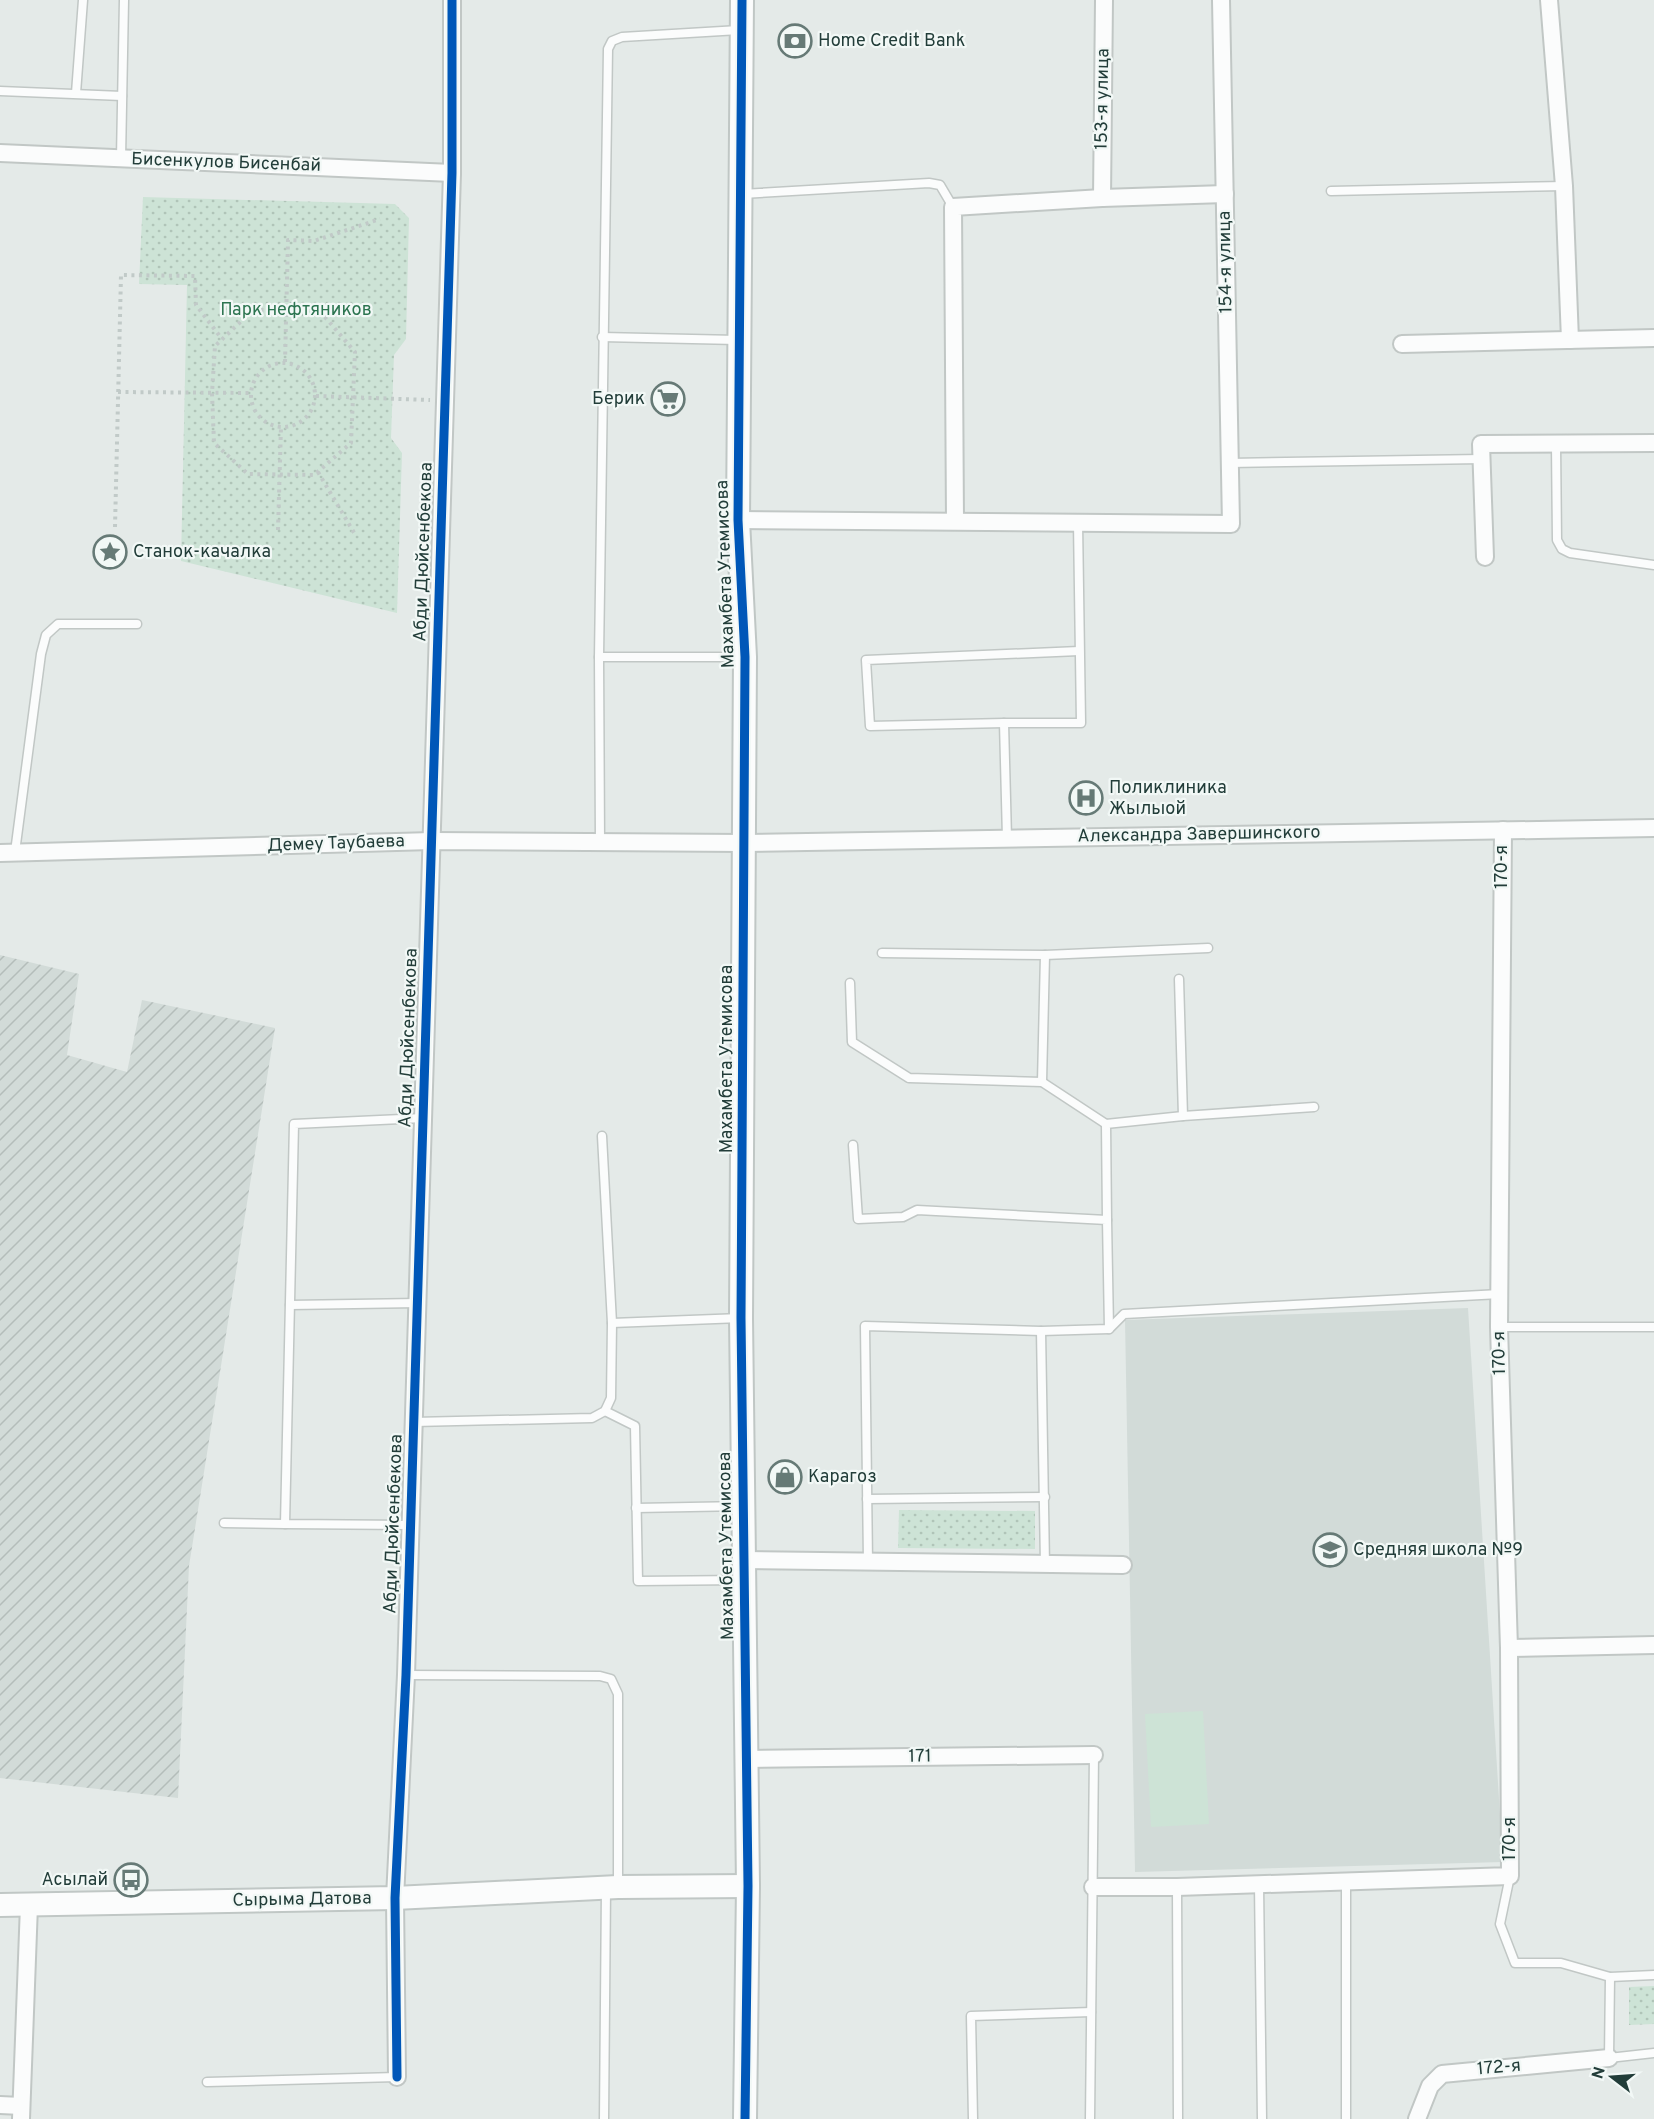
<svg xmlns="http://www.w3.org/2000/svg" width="1654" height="2119" viewBox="0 0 1654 2119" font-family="Overpass,sans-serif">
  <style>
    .built { fill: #d2dbd8 }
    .industrial { fill: url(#industrial-furrows) }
    .grass { fill: url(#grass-dots) }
    .pitch { fill: #cde3d6 }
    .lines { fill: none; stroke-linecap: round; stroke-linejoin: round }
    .lane-casing { stroke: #c1c7c5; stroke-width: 11 }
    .street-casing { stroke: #c1c7c5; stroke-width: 20 }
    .secondary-casing { stroke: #c0c7c5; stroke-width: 26 }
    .path { stroke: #c1cac8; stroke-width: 4; stroke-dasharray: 3 4.5; stroke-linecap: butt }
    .lane { stroke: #fbfcfc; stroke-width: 8 }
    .street { stroke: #fbfcfc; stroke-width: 16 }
    .secondary { stroke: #fbfcfc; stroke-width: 22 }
    .cycleway-casing { stroke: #f2f8f6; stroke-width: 13 }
    .cycleway { stroke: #0057b8; stroke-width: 9 }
    .labels { text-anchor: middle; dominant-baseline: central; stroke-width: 4.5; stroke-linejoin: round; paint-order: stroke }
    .poi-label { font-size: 18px; fill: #223d39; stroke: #f2f8f6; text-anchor: start }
    .street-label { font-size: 18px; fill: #223d39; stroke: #f2f8f6 }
    .park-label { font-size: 18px; fill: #2c7450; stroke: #f2f8f6 }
  </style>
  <defs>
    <pattern id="industrial-furrows" width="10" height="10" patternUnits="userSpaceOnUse" patternTransform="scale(1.5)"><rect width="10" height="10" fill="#d2dbd8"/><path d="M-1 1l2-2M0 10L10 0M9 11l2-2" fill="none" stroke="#b4bdba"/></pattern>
    <pattern id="grass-dots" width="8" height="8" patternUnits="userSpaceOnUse" patternTransform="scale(1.5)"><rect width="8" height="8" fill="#cde3d6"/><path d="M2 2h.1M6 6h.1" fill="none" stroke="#b0c4b8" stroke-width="1.8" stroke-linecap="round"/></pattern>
  </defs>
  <rect width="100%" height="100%" fill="#e4eae8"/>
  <path class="built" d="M1468 1308 1503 1862 1135 1872 1125 1320Z"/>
  <path class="industrial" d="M0 955 79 974 67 1055 127 1072 142 1000 275 1028 189 1566 178 1798 0 1778Z"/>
  <g class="grass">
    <path d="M143 197 395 204 409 218 406 339 394 355 391 438 402 453 397 613 181 561 187 285 139 284Z"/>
    <path d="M899 1510 1035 1511V1549L898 1548Z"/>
    <path d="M1654 1986V2024L1629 2025V1987Z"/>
  </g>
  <path class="pitch" d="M1203 1711 1209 1824 1151 1827 1145 1714Z"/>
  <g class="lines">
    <defs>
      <g id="lane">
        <path d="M0 91 122 96"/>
        <path d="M76 93 83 0"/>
        <path d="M121 158 124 0"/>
        <path d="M1331 191 1564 186"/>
        <path d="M742 194 929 183 940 185 953 207"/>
        <path d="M602 337 737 340"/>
        <path d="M1556 445 1557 540 1562 549 1570 553 1654 565"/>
        <path d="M1230 463 1482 459"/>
        <path d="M599 657H743"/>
        <path d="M1004 723 870 726 866 660 1079 651"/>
        <path d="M1007 838 1004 723H1081L1078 523"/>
        <path d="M600 842 599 657 608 49 612 41 622 37 739 30"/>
        <path d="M15 852 41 654 46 635 58 624H137"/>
        <path d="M882 953 1045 955 1208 948"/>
        <path d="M1179 979 1183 1116"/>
        <path d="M850 983 852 1042 909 1078 1042 1082 1106 1124"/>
        <path d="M1042 1082 1045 955"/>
        <path d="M853 1145 858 1219 903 1217 917 1210 1107 1220 1109 1329 1041 1331 865 1326 868 1562"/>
        <path d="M1107 1220 1106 1124 1183 1116 1314 1107"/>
        <path d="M290 1305 418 1303"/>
        <path d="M612 1323 741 1318"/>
        <path d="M1499 1327H1654"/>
        <path d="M1109 1329 1124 1314 1500 1294"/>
        <path d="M1041 1331 1045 1565"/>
        <path d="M605 1411 635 1426 638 1581 744 1580"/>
        <path d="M414 1422 592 1418 605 1411 611 1398 612 1323 602 1136"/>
        <path d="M867 1499 1045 1497"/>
        <path d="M636 1508 744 1506"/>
        <path d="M224 1523 285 1524"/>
        <path d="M411 1525 285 1524 294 1124 423 1118"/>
        <path d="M406 1675 600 1676 611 1679 618 1694V1886"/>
        <path d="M1510 1876 1500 1924 1515 1963H1561L1610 1977 1654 1975"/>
        <path d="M1346 1883V2119"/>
        <path d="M1259 1885 1262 2119"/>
        <path d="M1177 1887 1178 2119"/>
        <path d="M1610 1977 1609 2058 1654 2053"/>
        <path d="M207 2082 397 2077"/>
        <path d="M604 2119 606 1888"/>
        <path d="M973 2119 971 2016 1091 2012"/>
        <path d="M1090 2119 1094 1755"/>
      </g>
      <g id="street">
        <path d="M1549 0 1564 186 1570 340"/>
        <path d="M0 153 452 173"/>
        <path d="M1102 198 1104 0"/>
        <path d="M1402 344 1654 338"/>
        <path d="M738 520 1231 524 1221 0"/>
        <path d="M955 521 953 207 1102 198 1225 194"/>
        <path d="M1485 557 1481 444 1654 443"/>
        <path d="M0 853 432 841 745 843 1654 828"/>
        <path d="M744 1560 1123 1565"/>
        <path d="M1509 1648 1654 1645"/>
        <path d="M746 1759 1094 1755"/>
        <path d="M1093 1887H1177L1510 1876 1509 1648 1499 1327 1503 830"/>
        <path d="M397 2077 395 1898 406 1675 452 173V0"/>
        <path d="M0 2105 21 2106"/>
        <path d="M21 2119 29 1905"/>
        <path d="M1417 2119 1430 2086 1442 2074 1609 2058"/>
      </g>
      <g id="secondary">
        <path d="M742 0 738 520 745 657 741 1318 748 1886 745 2119"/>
        <path d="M0 1905 395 1898 618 1887 748 1886"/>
      </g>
    </defs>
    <use href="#lane" class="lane-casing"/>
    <use href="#street" class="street-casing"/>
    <use href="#secondary" class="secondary-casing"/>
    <g class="path">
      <path d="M253 310H319L355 352 351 443 314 475 248 474 214 443 212 393 215 346Z"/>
      <path d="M285 362 288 240 314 241 380 219"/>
      <circle cx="283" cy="395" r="32"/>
      <path d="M118 392 250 393"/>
      <path d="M316 396 430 400"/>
      <path d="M318 472 356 536"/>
      <path d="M115 527 121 275 195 276 196 305 222 339"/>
      <path d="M278 530 281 427"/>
    </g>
    <use href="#lane" class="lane"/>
    <use href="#street" class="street"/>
    <use href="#secondary" class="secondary"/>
    <defs>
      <g id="cycleway">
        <path d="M742 0 738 520 745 657 741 1318 748 1886 745 2119"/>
        <path d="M397 2077 395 1898 406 1675 452 173V0"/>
      </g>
    </defs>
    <use href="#cycleway" class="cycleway-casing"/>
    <use href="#cycleway" class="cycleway"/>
  </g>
  <defs>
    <symbol id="bank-ring" viewBox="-11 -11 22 22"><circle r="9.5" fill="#f2f8f6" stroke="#667a76" stroke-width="1.5"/><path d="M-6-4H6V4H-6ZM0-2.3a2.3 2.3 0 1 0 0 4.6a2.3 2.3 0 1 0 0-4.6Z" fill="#667a76"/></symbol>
    <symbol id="supermarket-ring" viewBox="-11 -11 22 22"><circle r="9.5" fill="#f2f8f6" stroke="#667a76" stroke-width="1.5"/><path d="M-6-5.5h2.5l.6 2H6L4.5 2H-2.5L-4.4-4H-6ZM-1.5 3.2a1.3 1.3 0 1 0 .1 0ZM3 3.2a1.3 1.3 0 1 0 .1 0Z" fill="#667a76"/></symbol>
    <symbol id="sight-ring" viewBox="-11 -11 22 22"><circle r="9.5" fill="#f2f8f6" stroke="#667a76" stroke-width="1.5"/><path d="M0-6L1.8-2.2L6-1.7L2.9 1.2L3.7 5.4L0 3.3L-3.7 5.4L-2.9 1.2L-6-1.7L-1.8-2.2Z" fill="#667a76"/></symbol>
    <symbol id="hospital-ring" viewBox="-11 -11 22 22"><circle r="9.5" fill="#f2f8f6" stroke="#667a76" stroke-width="1.5"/><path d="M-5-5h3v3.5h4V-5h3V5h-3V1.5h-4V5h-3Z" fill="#667a76"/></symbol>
    <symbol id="shop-ring" viewBox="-11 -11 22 22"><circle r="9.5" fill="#f2f8f6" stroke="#667a76" stroke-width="1.5"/><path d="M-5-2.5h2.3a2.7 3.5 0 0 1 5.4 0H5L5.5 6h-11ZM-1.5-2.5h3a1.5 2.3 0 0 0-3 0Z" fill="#667a76"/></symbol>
    <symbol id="school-ring" viewBox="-11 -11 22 22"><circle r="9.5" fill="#f2f8f6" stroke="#667a76" stroke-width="1.5"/><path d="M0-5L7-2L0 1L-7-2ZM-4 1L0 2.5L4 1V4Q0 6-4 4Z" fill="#667a76"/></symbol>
    <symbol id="bus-ring" viewBox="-11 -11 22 22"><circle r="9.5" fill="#f2f8f6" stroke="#667a76" stroke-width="1.5"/><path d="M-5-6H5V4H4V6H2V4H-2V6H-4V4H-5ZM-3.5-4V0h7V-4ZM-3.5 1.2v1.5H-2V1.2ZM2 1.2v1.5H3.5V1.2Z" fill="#667a76"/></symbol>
  </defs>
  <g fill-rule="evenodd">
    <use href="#bank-ring" x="776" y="22" width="38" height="38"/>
    <use href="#supermarket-ring" x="649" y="380" width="38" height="38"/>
    <use href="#sight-ring" x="91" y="533" width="38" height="38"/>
    <use href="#hospital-ring" x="1067" y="779" width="38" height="38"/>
    <use href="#shop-ring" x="766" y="1458" width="38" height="38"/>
    <use href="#school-ring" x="1311" y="1531" width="38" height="38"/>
    <use href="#bus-ring" x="112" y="1861" width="38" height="38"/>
  </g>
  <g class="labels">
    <g class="poi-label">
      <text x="818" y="41">Home Credit Bank</text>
      <text x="645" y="399" text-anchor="end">Берик</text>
      <text x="133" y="552">Станок-качалка</text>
      <text x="1109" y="788">Поликлиника<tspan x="1109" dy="21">Жылыой</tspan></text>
      <text x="808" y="1477">Карагоз</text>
      <text x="1353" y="1550">Средняя школа №9</text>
      <text x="108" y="1880" text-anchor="end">Асылай</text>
    </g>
    <g class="street-label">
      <text transform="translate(1103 99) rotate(-89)">153-я улица</text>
      <text transform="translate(226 163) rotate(2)">Бисенкулов Бисенбай</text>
      <text transform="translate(1226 262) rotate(-91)">154-я улица</text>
      <text transform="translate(424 552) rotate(-88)">Абди Дюйсенбекова</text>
      <text transform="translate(726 574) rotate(-92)">Махамбета Утемисова</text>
      <text transform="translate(1199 835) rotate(-1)">Александра Завершинского</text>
      <text transform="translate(336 844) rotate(-2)">Демеу Таубаева</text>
      <text transform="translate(1502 867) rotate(-90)">170-я</text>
      <text transform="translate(409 1038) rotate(-88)">Абди Дюйсенбекова</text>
      <text transform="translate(727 1059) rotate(-90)">Махамбета Утемисова</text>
      <text transform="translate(1500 1353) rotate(-91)">170-я</text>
      <text transform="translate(394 1524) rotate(-88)">Абди Дюйсенбекова</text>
      <text transform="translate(727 1546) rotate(-91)">Махамбета Утемисова</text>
      <text transform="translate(920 1757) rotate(-1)">171</text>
      <text transform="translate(1510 1839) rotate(-90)">170-я</text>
      <text transform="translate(302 1900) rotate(-1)">Сырыма Датова</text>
      <text transform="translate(1499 2068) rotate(-5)">172-я</text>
    </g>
    <g class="park-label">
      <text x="296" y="310">Парк нефтяников</text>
    </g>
  </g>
  <g transform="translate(1612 2077) rotate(287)" stroke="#f2f8f6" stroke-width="4.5" paint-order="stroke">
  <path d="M0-4.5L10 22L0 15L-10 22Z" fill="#223d39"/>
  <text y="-9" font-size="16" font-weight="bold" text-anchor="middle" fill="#223d39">N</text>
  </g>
</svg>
